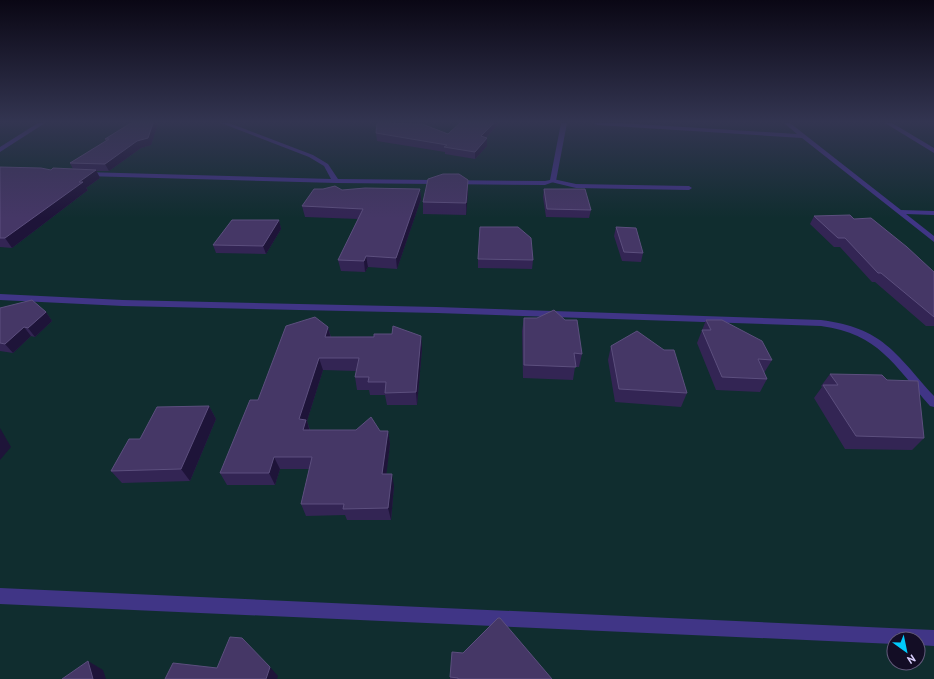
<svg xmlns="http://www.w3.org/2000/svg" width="934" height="679" viewBox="0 0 934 679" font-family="'PT Sans',sans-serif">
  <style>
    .green { fill: #102d2f; fill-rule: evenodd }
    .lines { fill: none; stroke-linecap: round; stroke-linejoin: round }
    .lane { fill: #403586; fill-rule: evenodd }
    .street { fill: #403586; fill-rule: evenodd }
    .wall { fill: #332554 }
    .shaded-wall { fill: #1e1439 }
    .building { fill: #453766; stroke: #5c4f7e }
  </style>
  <rect width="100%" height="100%" fill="#130d25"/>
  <path class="green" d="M0 123H934V679H0ZM894 639H918V663H894Z"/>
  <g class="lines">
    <path class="lane" d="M553 179 576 184 689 186 692 188 689 190 576 188 551 182V180Z"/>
    <g class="street">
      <path d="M38 123H45L0 152V147Z"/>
      <path d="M221 123H229L313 155 328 164 338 179 545 181 550 180 561 123H567L556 181 545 185 336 183 85 176 82 174 85 172 331 179 324 166 309 157Z"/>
      <path d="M594 123H621L797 134 784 123H790L901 210 934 211V215L906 214 934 236V242L802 138 597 125Z"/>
      <path d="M885 123H892L934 148V153Z"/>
      <path d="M0 294 123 300 437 307 821 320C883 328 895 353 934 396V407L930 406C894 365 879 334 821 326L437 313 123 306 0 300Z"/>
      <path d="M0 588 934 630V646L918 645V639H894V644L0 604Z"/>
    </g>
  </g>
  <g class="wall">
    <path d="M131 123H158L151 145 141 148 109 171H96L100 178 86 188 88 190 12 248 0 247V167L51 170 73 169 70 163 106 141 105 139Z"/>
    <path d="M460 123H499L486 138H487V146L475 159 445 154V152L377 141 376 133 448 134Z"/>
    <path d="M420 189 421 199 397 269 368 267 365 272 341 271 338 260 358 219 305 217 302 206 342 190Z"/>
    <path d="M544 189 591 210 589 218 546 217 543 197Z"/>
    <path d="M468 192 466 215 423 214V202Z"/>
    <path d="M814 216 854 219 934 272V326H926L875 282H872L840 247H834L810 224Z"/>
    <path d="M279 220 281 229 266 254 216 253 213 245Z"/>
    <path d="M616 227 643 253 641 262 622 261 614 236Z"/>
    <path d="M478 259 533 260 532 269 478 268Z"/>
    <path d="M0 308 46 312 52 321 35 337 31 336 13 353 0 351Z"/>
    <path d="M524 318 582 354 579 367H575L573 380 523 378 522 331Z"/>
    <path d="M706 320 772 360 764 373 767 379 760 392 716 390 697 343Z"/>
    <path d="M328 327 331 337 421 336 422 349 417 405H387L385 395H370L369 390H357L355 377 356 371 323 370 307 421 310 430 388 431 390 444 386 474 394 486 391 520H347L345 515 306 516 301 504 309 469H280L275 485H227L220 473 258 400Z"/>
    <path d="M611 346 687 393 681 407 615 402 608 360Z"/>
    <path d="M830 374 924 438 912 450 845 449 814 398 822 387 821 386Z"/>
    <path d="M209 406 216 419 190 481 122 483 111 471 140 439Z"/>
    <path d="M450 677 552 679H450Z"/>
  </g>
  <g class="shaded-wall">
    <path d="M153 123H158L151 145 141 148 109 171 105 164Z"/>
    <path d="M494 123H499L481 143V136Z"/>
    <path d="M487 138V146L475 159V152Z"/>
    <path d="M96 170 100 178 86 188 88 190 12 248 5 238 79 182Z"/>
    <path d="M468 180V192L466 215V203Z"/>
    <path d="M420 189 421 199 397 269 396 258Z"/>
    <path d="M279 220 281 229 266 254 263 246Z"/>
    <path d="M366 256 368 267 365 272 364 261Z"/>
    <path d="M46 312 52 321 35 337 28 328Z"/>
    <path d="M24 327 31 336 13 353 5 344Z"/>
    <path d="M328 327 331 339 325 337Z"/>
    <path d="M421 336 422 349 417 405 416 392Z"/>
    <path d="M319 358 323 370 307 421 310 432 307 443 299 419Z"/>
    <path d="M209 406 216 419 190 481 181 469Z"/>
    <path d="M0 428 11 447 0 460Z"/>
    <path d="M388 431 390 444 385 486 382 474Z"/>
    <path d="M274 457 280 469 275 485 269 473Z"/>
    <path d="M392 474 394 486 391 520 388 508Z"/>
    <path d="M88 661 103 670 106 679H93Z"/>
    <path d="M270 667 278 676 277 679H266Z"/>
  </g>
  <g class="building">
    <path d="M131 123H153L148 138 137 141 105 164 70 163 109 139H105Z"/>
    <path d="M377 123 422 124 448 134 460 123H494L481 136 487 138 475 152 444 147 447 145 376 133Z"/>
    <path d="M0 167 41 168 51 170 53 168 96 170 79 182H83L5 238H0Z"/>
    <path d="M443 174H459L468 180 466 203 423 202 428 179Z"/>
    <path d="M335 186 342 190 365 188 420 189 396 258 366 256 364 261 338 260 363 209 302 206 314 189H323Z"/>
    <path d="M544 189H585L591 210 547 209Z"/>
    <path d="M850 215 854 219 871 218 907 247 934 272V317L881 273H878L845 238H838L814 216Z"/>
    <path d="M232 220H279L263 246 213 245Z"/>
    <path d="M480 227H518L531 238 533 260 478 259Z"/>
    <path d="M616 227 636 228 643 253 624 252Z"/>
    <path d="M32 300 46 312 28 328 24 327 5 344 0 343V308Z"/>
    <path d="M554 310 565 320H577L582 354 574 353 576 367 524 365V318H537Z"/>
    <path d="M315 317 328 327 325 337H374V334H392L393 326 421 336 416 392 385 393 386 382H368L369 377H355L359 358H319L299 419 306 420 303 430H356L371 417 380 431H388L382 474H392L388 508 343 509 344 504H301L312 457H274L269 473H220L250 400H258L286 326Z"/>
    <path d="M706 320H722L762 341 772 360 758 359 767 379 722 377 702 330H711Z"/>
    <path d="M637 331 664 350H674L687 393 619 389 611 346Z"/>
    <path d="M830 374 882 375 887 380 918 381 924 438 856 436 823 385H838Z"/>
    <path d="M209 406 181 469 111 471 129 439H140L157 407Z"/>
    <path d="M498 618H500L552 679H458V678L450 677 452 652 463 653Z"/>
    <path d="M230 637 242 638 270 667 266 679H165L173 663 217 668Z"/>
    <path d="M88 661 93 679H62Z"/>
  </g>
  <linearGradient id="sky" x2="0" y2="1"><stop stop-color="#0a0714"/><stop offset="0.56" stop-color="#333551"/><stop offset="1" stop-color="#333551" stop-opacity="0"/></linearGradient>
  <rect width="934" height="218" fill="url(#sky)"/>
  <g transform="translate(906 651) rotate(147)"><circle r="19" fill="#130d25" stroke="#635b7c"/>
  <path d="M0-3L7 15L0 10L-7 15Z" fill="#00cafb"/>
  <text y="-6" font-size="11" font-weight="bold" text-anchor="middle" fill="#dad0ff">N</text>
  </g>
</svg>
